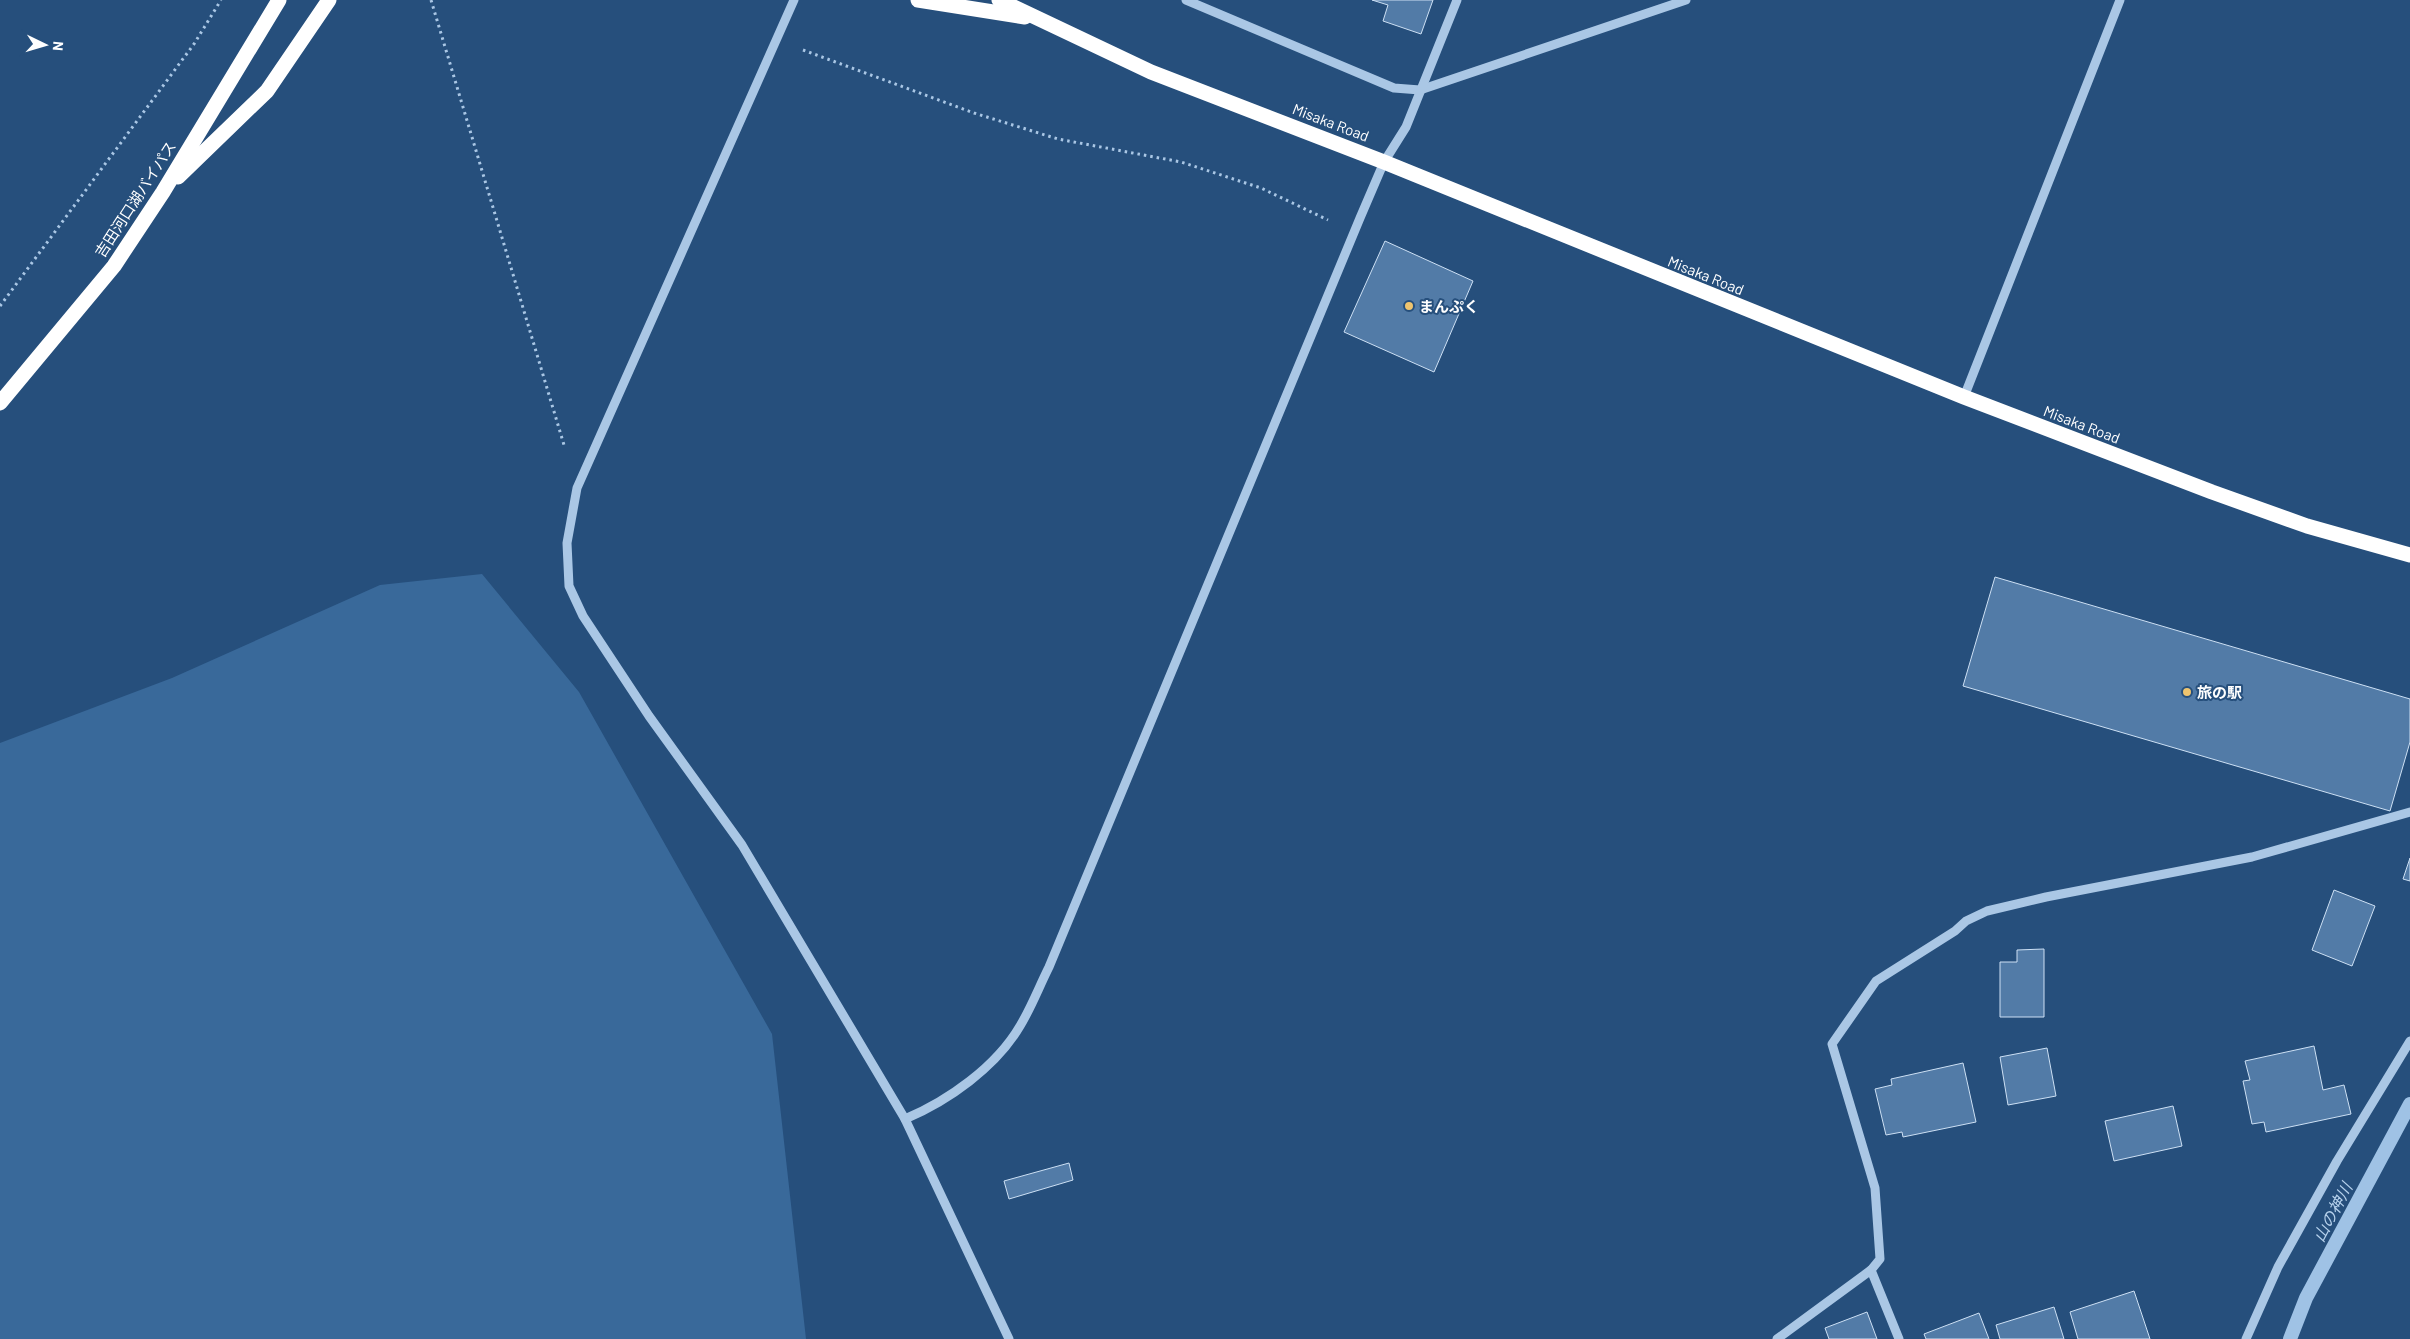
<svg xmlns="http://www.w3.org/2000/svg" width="2410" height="1339" viewBox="0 0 2410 1339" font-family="Barlow,'Noto Sans JP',sans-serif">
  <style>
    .green { fill: #39699a }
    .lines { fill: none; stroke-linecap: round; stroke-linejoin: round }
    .stream { stroke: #9fc2e5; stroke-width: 14 }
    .building { fill: #527ba7; stroke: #cde0f4 }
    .path { stroke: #aac7e5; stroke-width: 3; stroke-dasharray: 2.5 4; stroke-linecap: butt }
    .minor { stroke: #aac7e5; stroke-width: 9 }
    .highway { stroke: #fff; stroke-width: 15 }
    .poi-dot { fill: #eec46f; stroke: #264f7c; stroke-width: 2 }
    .labels { text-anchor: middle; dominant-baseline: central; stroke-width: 4; stroke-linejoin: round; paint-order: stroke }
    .street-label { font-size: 15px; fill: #fff; stroke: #264f7c }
    .poi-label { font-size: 15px; font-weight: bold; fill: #fff; stroke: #264f7c; text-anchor: start }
    .water-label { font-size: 16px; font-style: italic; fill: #b6d1ec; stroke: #264f7c }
  </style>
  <rect width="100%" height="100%" fill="#264f7c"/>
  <path class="green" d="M482 574 579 692 772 1034 806 1339H0V743L172 678 380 585Z"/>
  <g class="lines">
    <path class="stream" d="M2290 1339 2306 1298 2410 1104"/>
  </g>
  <g class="building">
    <path d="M1372 0H1433L1421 34 1383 21 1388 5Z"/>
    <path d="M1385 241 1473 281 1434 372 1344 332Z"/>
    <path d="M1995 577 2410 699V742L2390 811 1963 686Z"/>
    <path d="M2410 858V881L2403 879Z"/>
    <path d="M2334 890 2375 906 2352 966 2312 950Z"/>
    <path d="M2044 949V1017H2000V962H2017V950Z"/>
    <path d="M2314 1046 2323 1090 2344 1085 2351 1114 2266 1132 2264 1122 2252 1124 2243 1081 2250 1080 2245 1061Z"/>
    <path d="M2047 1048 2056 1096 2008 1105 2000 1057Z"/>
    <path d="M1963 1063 1976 1122 1903 1137 1902 1132 1886 1135 1875 1089 1892 1085 1891 1079Z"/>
    <path d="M2173 1106 2182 1146 2114 1161 2105 1121Z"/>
    <path d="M1069 1163 1073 1180 1009 1199 1004 1181Z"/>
    <path d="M2134 1291 2150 1339H2078L2070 1312Z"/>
    <path d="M2054 1307 2064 1339H2000L1996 1325Z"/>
    <path d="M1867 1312 1877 1339H1829L1825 1328Z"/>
    <path d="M1979 1313 1989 1339H1926L1924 1334Z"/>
  </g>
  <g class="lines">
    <g class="path">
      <path d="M431 0 564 445"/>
      <path d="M803 50 974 113 1058 139 1181 162 1261 188 1328 220"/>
      <path d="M0 306 194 44 221 0"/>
    </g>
    <g class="minor">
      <path d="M794 0 577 488 567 543 569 586 583 616 649 716 742 845 905 1119 1009 1339"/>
      <path d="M1186 0 1394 88 1420 90 1686 0"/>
      <path d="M1964 397 2120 0"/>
      <path d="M905 1119C948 1101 996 1067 1020 1026 1031 1008 1039 987 1049 967L1360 218 1384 162 1406 127 1457 0"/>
      <path d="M1871 1270 1899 1339"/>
      <path d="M1777 1339 1871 1270 1880 1259 1875 1188 1832 1044 1876 981 1955 931 1966 921 1987 911 2046 897 2252 857 2410 812"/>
      <path d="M2246 1339 2278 1267 2337 1161 2410 1041"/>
    </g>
    <g class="highway">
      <path d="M918 0 1025 17"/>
      <path d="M999 0 1151 72 1384 162 1964 397 2212 492 2307 526 2410 555"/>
      <path d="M178 177 267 91 329 0"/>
      <path d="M0 403 114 266 163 192 279 0"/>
    </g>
  </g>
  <g class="poi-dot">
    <circle cx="1409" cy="306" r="5"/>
    <circle cx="2187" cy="692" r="5"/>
  </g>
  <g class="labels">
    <g class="street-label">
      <text transform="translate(1331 122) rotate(21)">Misaka Road</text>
      <text transform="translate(135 199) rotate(-57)">吉田河口湖バイパス</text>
      <text transform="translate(1706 275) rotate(22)">Misaka Road</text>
      <text transform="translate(2082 424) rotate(21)">Misaka Road</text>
    </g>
    <g class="poi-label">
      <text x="1419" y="306">まんぷく</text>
      <text x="2197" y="692">旅の駅</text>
    </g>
    <g class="water-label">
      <text transform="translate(2332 1212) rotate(-62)">山の神川</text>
    </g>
  </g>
  <g transform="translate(45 45) rotate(95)" stroke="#264f7c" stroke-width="4" paint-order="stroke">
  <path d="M0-4L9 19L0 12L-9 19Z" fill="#ffffff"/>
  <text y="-8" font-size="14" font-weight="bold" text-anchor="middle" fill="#ffffff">N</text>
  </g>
</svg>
